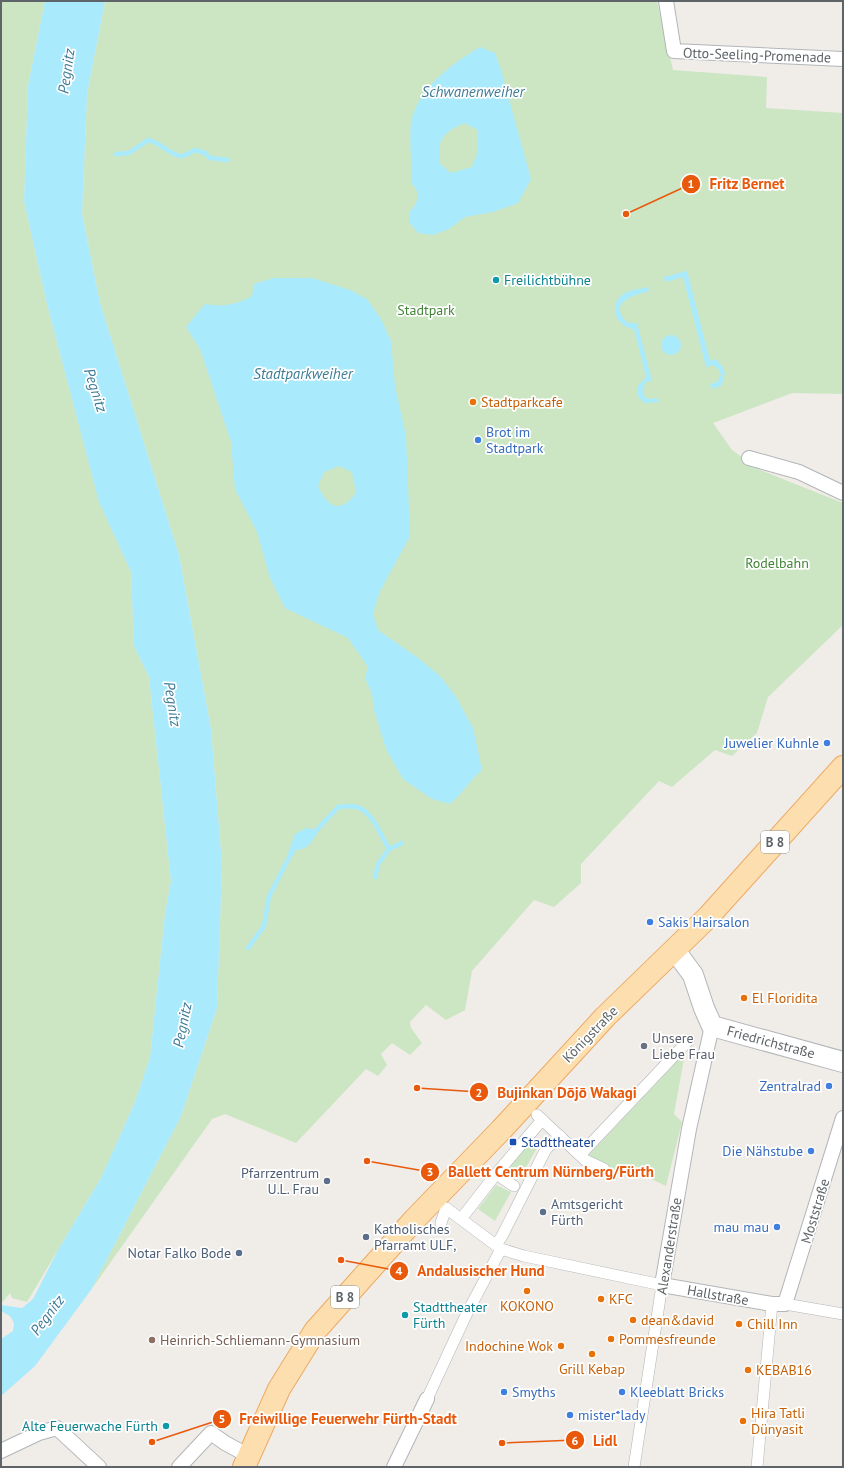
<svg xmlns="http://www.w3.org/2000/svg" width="844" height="1468" viewBox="0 0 844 1468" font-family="'PT Sans',sans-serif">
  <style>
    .green { fill: #cce6c4 }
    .water { fill: #aaeafd; fill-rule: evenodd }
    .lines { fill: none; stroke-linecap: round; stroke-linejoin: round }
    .stream { stroke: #aaeafd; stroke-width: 4.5 }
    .pedestrian-casing { stroke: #b2b6b9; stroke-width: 12 }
    .minor-casing { stroke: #b2b6b9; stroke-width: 16 }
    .secondary-casing { stroke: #b1b6b9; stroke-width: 22 }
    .primary-casing { stroke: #eea862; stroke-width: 24 }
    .pedestrian { stroke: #fff; stroke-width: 11 }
    .minor { stroke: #fff; stroke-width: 14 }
    .secondary { stroke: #fff; stroke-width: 20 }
    .primary { stroke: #fddfaf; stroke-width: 22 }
    .culture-dot { fill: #0f9aa8; stroke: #fff; stroke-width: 1.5 }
    .food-dot { fill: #e8710a; stroke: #fff; stroke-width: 1.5 }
    .shop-dot { fill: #3f7fe0; stroke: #fff; stroke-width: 1.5 }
    .worship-dot { fill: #6b7280; stroke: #fff; stroke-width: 1.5 }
    .transit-dot { fill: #1a4fb4; stroke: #fff; stroke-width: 1.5 }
    .service-dot { fill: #5c6f8a; stroke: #fff; stroke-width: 1.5 }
    .education-dot { fill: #8d6e63; stroke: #fff; stroke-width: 1.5 }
    .labels { text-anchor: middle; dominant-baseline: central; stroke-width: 3.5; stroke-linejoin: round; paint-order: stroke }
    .shield { fill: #fff; stroke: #8e9295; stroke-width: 1 }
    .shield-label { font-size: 13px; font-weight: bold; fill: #5e6467 }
    .street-label { font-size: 14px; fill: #5e6467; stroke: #fff }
    .culture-label { font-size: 14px; fill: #0d838f; stroke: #fff; text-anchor: start }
    .park-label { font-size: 14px; fill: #448438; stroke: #fff }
    .food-label { font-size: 14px; fill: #c56008; stroke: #fff; text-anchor: start }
    .shop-label { font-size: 14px; fill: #366cbe; stroke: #fff; text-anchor: start }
    .worship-label { font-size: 14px; fill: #5b616d; stroke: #fff; text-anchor: start }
    .transit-label { font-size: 14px; fill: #164399; stroke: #fff; text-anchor: start }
    .service-label { font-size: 14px; fill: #4e5e75; stroke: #fff; text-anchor: end }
    .education-label { font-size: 14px; fill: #785e54; stroke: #fff; text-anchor: start }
    .water-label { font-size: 15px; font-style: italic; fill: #3d7b95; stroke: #fff }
    .leader { fill: none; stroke: #e8590c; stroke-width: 1.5 }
    .callout-dot { fill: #e8590c; stroke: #fff; stroke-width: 1.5 }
    .mark-label { font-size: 12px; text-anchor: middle; font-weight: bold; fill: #fff }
    .callout-label { font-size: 15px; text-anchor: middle; font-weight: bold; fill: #e8590c; stroke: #fff; stroke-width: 3.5; stroke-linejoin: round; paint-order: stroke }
  </style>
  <rect width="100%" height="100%" fill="#f0ece7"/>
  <g class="green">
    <path d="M1 1H45L28 86 24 201 46 300 99 501 131 572 134 646 149 677 171 881 165 914 150 1058 135 1102 101 1178 27 1302 12 1298 10 1293 1 1304Z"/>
    <path d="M105 1H657L673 70 767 77 766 108 843 113V394L792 393 713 423 732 450 760 470 843 503V625L768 697 757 733 732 756 715 750 672 787 659 781 581 864V883L554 907 534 900 472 971 465 1010 446 1020 426 1005 410 1022 411 1028 422 1043 410 1055 392 1043 381 1054 387 1065 378 1076 366 1069 296 1143 225 1114 212 1119 91 1290 181 1116 217 1008 222 865 211 729 179 555 100 303 82 214 87 94Z"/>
    <path d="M685 1053 674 1114 682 1122 666 1186 627 1167 619 1174 587 1157Z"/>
    <path d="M526 1143 537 1148 520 1178 508 1169Z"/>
    <path d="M496 1185 511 1192 495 1221 478 1209Z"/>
  </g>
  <g class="water">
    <path d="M45 1H105L87 94 82 214 100 303 179 555 211 729 222 865 217 1008 181 1116 91 1290 35 1366 1 1396V1339L13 1331 14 1323 10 1316 1 1311V1305L22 1308 33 1299 58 1250 101 1178 135 1102 150 1058 165 914 171 881 149 677 134 646 131 572 99 502 46 300 24 201 28 86Z"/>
    <path d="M480 47 495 53 501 70 531 179 518 203 493 212 465 217 449 229 433 235 418 233 409 222 410 211C418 204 421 192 412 184 412 167 409 138 411 122 418 88 452 64 480 47ZM464 123 478 130V151L472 167 451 173 440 164C437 140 442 133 464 123Z"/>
    <path d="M687 271 710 361 715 359C726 369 727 372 721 386L712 389 710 384 717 382 721 375 719 370 714 365 706 367 683 277 665 282 664 277Z"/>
    <path d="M274 278H312L350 290 367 299 381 319 391 341 395 386 406 436 410 536 380 591 373 614 378 630 418 658 440 676 456 697 473 728 482 770C469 781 462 794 450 804L432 799 403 779 386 749 374 710 372 694 365 678 368 667 348 638 285 608 270 578 257 532 235 489 231 442 200 349 186 327 205 304C223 307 236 305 252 296L254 284ZM339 466 352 472 356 493C340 514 328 508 318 486L324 472Z"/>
    <path d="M648 287 649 291C631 296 607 303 628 323H637L652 381 646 382C642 389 641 393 647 399L657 398 659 402 644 403 638 396V386L646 377 634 329C617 327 607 307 623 294 629 290 640 289 648 287Z"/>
    <circle cx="671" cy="345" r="10"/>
    <path d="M306 828 318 830V832C311 841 310 849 296 850L293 856 288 853 295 834Z"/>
  </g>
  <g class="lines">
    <g class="stream">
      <path d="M116 154 129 153 148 140C158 141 173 157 181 156 186 156 191 152 195 150L205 153 210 158 228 160"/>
      <path d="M314 833 338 807C344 807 351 805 357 807 372 811 381 836 389 849L402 843"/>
      <path d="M375 877 378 864 389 849"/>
      <path d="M248 948 264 926 269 896 293 850"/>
    </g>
    <defs>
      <g id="pedestrian">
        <path d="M537 1115 585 1160 604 1169"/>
        <path d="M581 1154 689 1040"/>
        <path d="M502 1178 514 1186"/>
        <path d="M461 1219 496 1174 542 1120"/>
        <path d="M441 1223 446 1208 501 1249 524 1256 662 1285 634 1467"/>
        <path d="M496 1245 502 1236 546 1149 560 1136"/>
        <path d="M785 1304 843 1314"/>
        <path d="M427 1399 467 1313 501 1249"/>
        <path d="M757 1467 772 1304"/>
      </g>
      <g id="minor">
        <path d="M666 1 674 51 843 59"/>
        <path d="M749 458 799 472 843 493"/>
        <path d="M712 1026 689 1129 662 1285 772 1304H785L843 1118"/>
        <path d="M1 1451 39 1433 57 1428 99 1467"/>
        <path d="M179 1467 211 1433 225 1443 249 1456"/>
        <path d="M394 1467 427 1399"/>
      </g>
      <path id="secondary" d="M674 949 693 975 704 1008 712 1026 843 1062"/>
      <path id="primary" d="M244 1467 279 1389 315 1331 414 1220 501 1130 605 1017 708 917 843 767"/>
    </defs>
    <use href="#pedestrian" class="pedestrian-casing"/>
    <use href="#minor" class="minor-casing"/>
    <use href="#secondary" class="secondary-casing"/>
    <use href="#primary" class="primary-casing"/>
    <use href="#pedestrian" class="pedestrian"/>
    <use href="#minor" class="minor"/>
    <use href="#secondary" class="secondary"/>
    <use href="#primary" class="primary"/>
  </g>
  <g class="culture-dot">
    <circle cx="496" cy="280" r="4"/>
    <circle cx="405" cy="1315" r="4"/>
    <circle cx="166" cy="1426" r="4"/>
  </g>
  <g class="food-dot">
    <circle cx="473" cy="402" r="4"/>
    <circle cx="744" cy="998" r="4"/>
    <circle cx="527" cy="1291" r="4"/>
    <circle cx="601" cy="1299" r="4"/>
    <circle cx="633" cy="1320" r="4"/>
    <circle cx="739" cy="1324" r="4"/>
    <circle cx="611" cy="1339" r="4"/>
    <circle cx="561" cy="1346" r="4"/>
    <circle cx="592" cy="1354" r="4"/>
    <circle cx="748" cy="1370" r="4"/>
    <circle cx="743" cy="1421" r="4"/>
  </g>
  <g class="shop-dot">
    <circle cx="478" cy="440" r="4"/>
    <circle cx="827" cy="743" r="4"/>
    <circle cx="650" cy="922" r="4"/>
    <circle cx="829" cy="1086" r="4"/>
    <circle cx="811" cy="1151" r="4"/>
    <circle cx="777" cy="1227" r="4"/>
    <circle cx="504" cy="1392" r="4"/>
    <circle cx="622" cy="1392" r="4"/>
    <circle cx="570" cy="1415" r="4"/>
  </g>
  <circle class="worship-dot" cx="644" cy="1046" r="4"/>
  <rect class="transit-dot" x="509" y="1138" width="8" height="8" rx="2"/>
  <g class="service-dot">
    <circle cx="327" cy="1181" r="4"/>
    <circle cx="543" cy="1212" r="4"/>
    <circle cx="366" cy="1237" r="4"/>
    <circle cx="239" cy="1253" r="4"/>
  </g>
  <circle class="education-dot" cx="152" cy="1340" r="4"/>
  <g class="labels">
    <g class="shield">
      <rect x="761" y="831" width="28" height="22" rx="3"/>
      <rect x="331" y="1286" width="28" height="22" rx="3"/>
    </g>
    <g class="shield-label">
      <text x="775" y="842">B 8</text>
      <text x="345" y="1297">B 8</text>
    </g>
    <g class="street-label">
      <text transform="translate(757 55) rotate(2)">Otto-Seeling-Promenade</text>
      <text transform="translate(590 1034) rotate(-46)">Königstraße</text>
      <text transform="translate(771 1042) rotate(15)">Friedrichstraße</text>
      <text transform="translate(815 1211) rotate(-73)">Moststraße</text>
      <text transform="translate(669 1246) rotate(-81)">Alexanderstraße</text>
      <text transform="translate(718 1295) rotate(10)">Hallstraße</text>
    </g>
    <g class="culture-label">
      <text x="504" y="280">Freilichtbühne</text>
      <text x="413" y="1307">Stadttheater<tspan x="413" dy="16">Fürth</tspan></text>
      <text x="158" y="1426" text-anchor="end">Alte Feuerwache Fürth</text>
    </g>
    <g class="park-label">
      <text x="426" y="310">Stadtpark</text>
      <text x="777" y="563">Rodelbahn</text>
    </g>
    <g class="food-label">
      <text x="481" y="402">Stadtparkcafe</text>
      <text x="752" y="998">El Floridita</text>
      <text x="609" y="1299">KFC</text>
      <text x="527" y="1306" text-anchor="middle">KOKONO</text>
      <text x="641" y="1320">dean&amp;david</text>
      <text x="747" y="1324">Chill Inn</text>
      <text x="619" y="1339">Pommesfreunde</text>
      <text x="553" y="1346" text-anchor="end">Indochine Wok</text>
      <text x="592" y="1369" text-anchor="middle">Grill Kebap</text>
      <text x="756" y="1370">KEBAB16</text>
      <text x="751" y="1413">Hira Tatli<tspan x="751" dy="16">Dünyasit</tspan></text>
    </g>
    <g class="shop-label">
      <text x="486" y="432">Brot im<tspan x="486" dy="16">Stadtpark</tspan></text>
      <text x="819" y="743" text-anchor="end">Juwelier Kuhnle</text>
      <text x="658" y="922">Sakis Hairsalon</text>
      <text x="821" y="1086" text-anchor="end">Zentralrad</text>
      <text x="803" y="1151" text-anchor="end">Die Nähstube</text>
      <text x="769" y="1227" text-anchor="end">mau mau</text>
      <text x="512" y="1392">Smyths</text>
      <text x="630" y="1392">Kleeblatt Bricks</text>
      <text x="578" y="1415">mister*lady</text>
    </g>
    <g class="worship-label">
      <text x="652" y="1038">Unsere<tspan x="652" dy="16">Liebe Frau</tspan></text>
    </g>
    <g class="transit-label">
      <text x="521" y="1142">Stadttheater</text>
    </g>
    <g class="service-label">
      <text x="319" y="1173">Pfarrzentrum<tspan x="319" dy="16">U.L. Frau</tspan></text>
      <text x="551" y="1204" text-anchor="start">Amtsgericht<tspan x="551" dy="16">Fürth</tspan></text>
      <text x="374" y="1229" text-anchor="start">Katholisches<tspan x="374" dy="16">Pfarramt ULF,</tspan></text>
      <text x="231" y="1253">Notar Falko Bode</text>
    </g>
    <g class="education-label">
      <text x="160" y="1340">Heinrich-Schliemann-Gymnasium</text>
    </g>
    <g class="water-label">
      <text transform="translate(66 71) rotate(-82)">Pegnitz</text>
      <text x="473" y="91">Schwanenweiher</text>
      <text x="303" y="373">Stadtparkweiher</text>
      <text transform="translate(96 390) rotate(72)">Pegnitz</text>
      <text transform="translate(173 704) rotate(81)">Pegnitz</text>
      <text transform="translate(182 1025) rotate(-79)">Pegnitz</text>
      <text transform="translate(47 1315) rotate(-53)">Pegnitz</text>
    </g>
  </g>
  <path class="leader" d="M626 214L691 184M417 1088L479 1092M367 1161L430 1172M341 1260L399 1271M152 1442L222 1419M502 1443L575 1440"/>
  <g class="callout-dot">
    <circle cx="626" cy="214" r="4"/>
    <circle cx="417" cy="1088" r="4"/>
    <circle cx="367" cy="1161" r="4"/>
    <circle cx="341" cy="1260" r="4"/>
    <circle cx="152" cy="1442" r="4"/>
    <circle cx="502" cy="1443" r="4"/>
    <circle cx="691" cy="184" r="10"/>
    <circle cx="479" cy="1092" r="10"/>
    <circle cx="430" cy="1172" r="10"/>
    <circle cx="399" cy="1271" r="10"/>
    <circle cx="222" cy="1419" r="10"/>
    <circle cx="575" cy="1440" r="10"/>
  </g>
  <g class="mark-label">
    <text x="691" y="188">1</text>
    <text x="479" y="1097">2</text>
    <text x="430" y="1176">3</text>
    <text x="399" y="1275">4</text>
    <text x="222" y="1423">5</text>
    <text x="575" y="1445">6</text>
  </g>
  <g class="callout-label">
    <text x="747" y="189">Fritz Bernet</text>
    <text x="567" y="1098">Bujinkan Dōjō Wakagi</text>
    <text x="551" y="1177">Ballett Centrum Nürnberg/Fürth</text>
    <text x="481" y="1276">Andalusischer Hund</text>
    <text x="348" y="1424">Freiwillige Feuerwehr Fürth-Stadt</text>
    <text x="605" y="1446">Lidl</text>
  </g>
  <rect width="844" height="1468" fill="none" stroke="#5e6467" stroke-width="4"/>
</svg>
